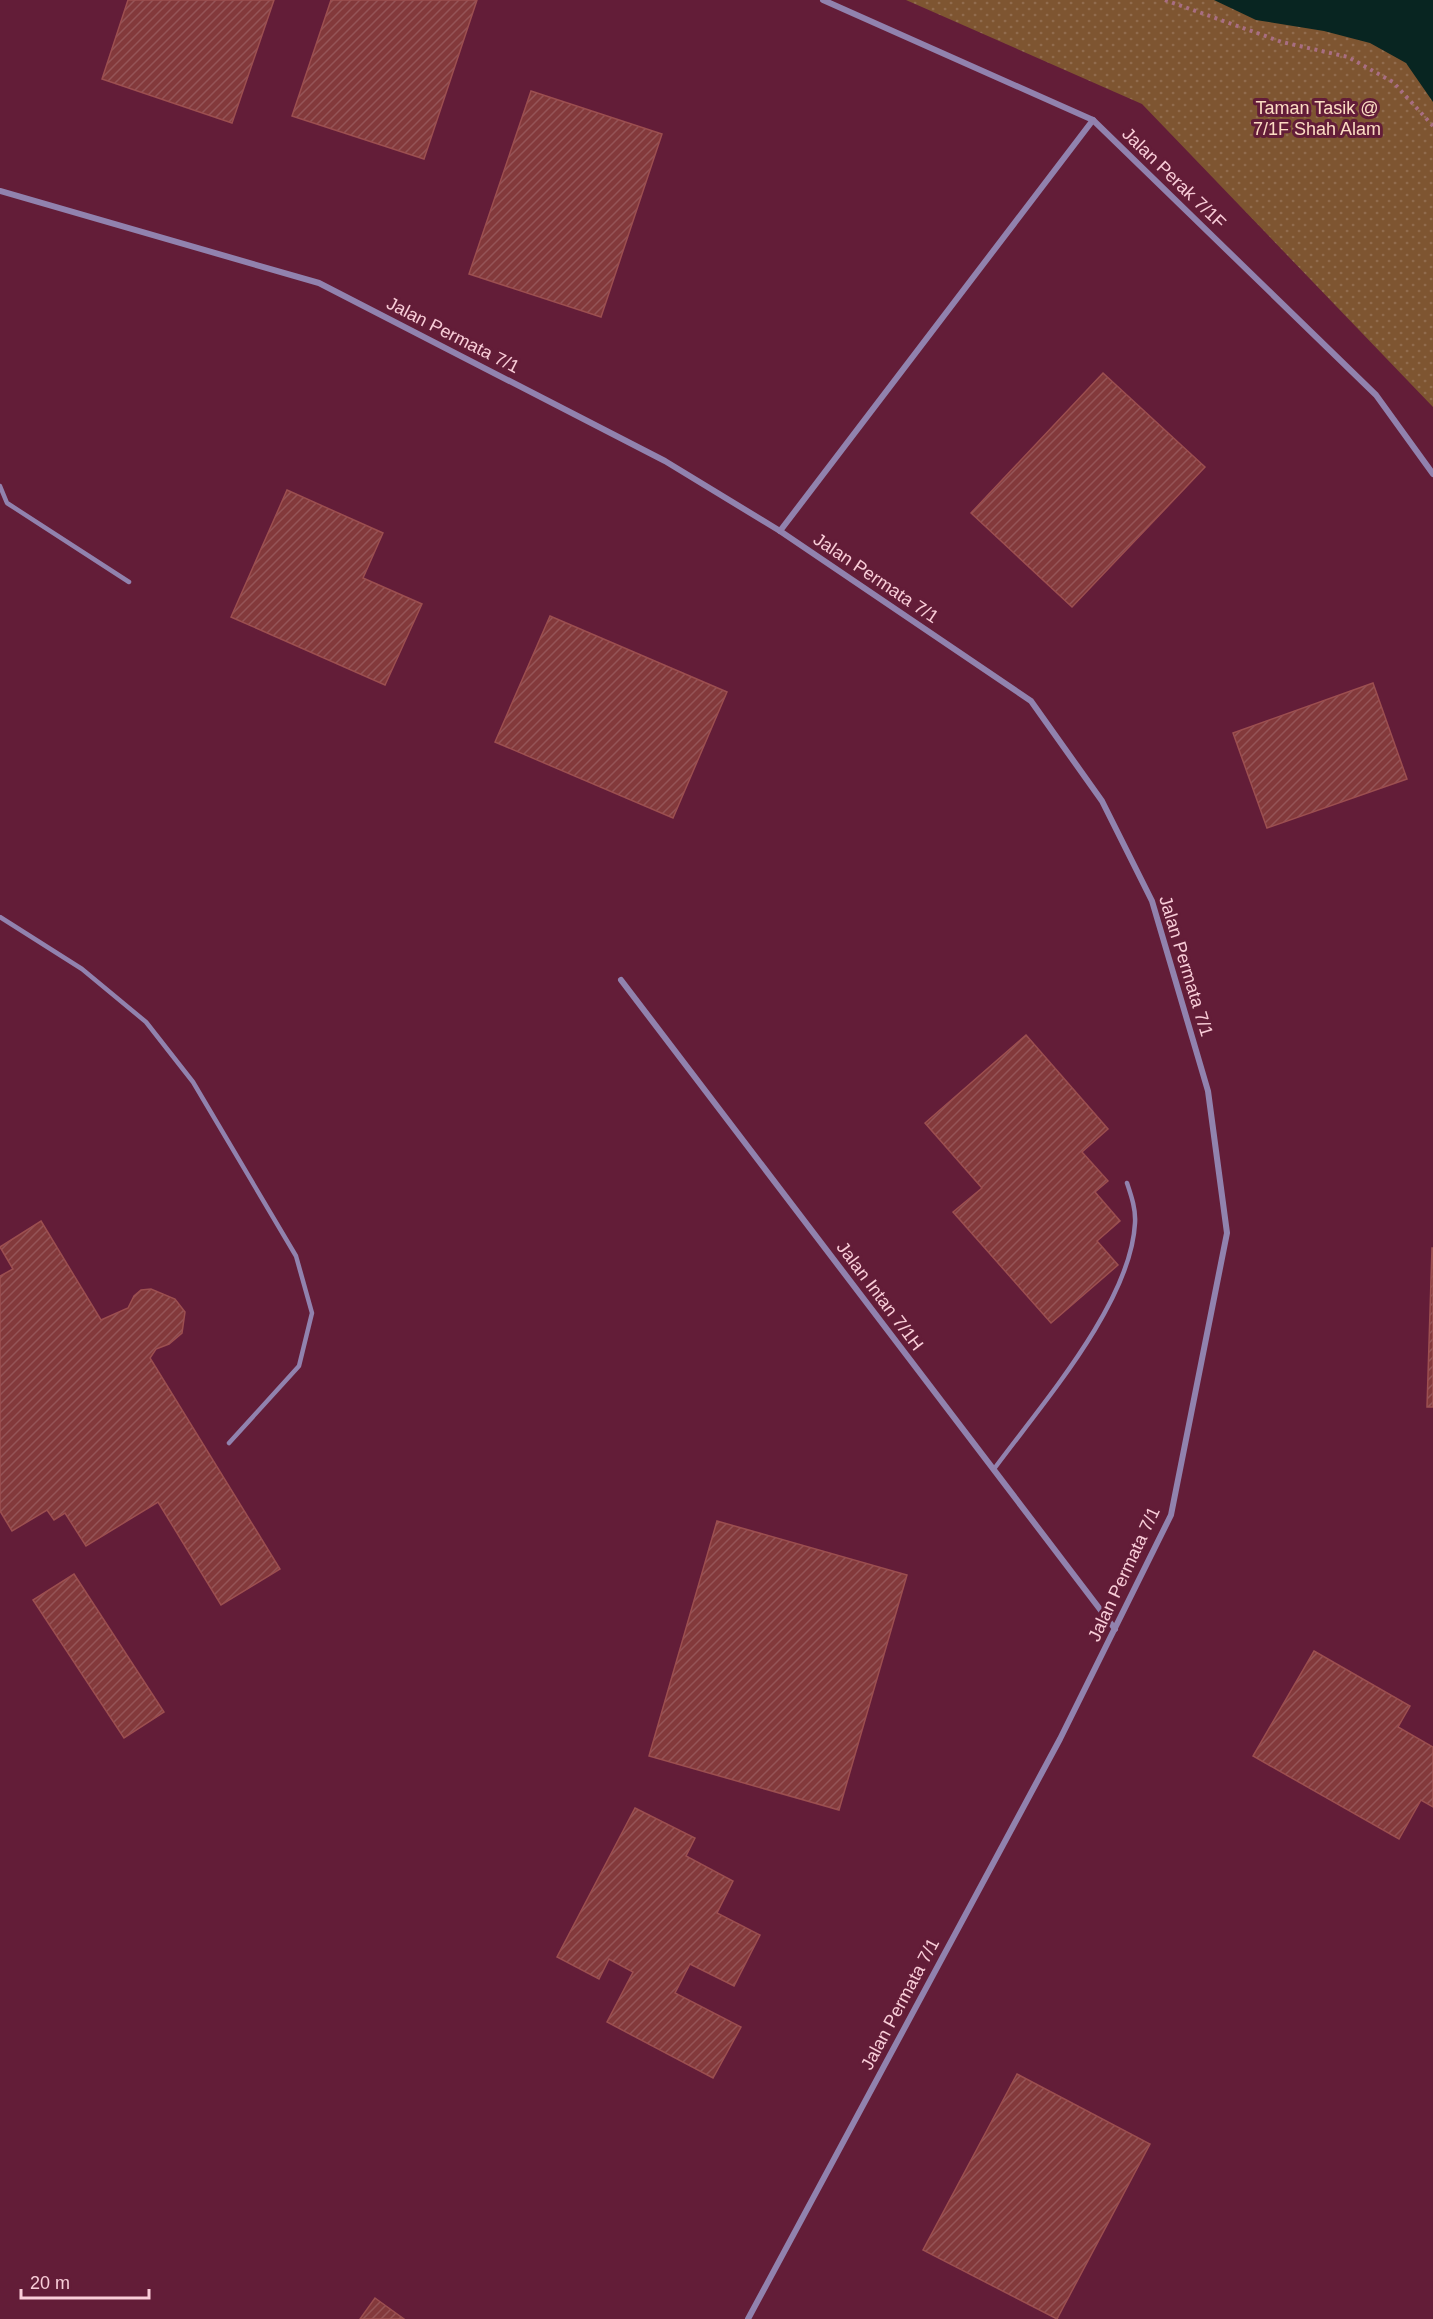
<svg xmlns="http://www.w3.org/2000/svg" width="1433" height="2319" viewBox="0 0 1433 2319" font-family="Arial,sans-serif">
  <style>
    .park { fill: url(#park-dots) }
    .water { fill: #082521 }
    .building { fill: url(#building-hatch); stroke: #9c4f50; stroke-width: 1.5 }
    .lines { fill: none; stroke-linecap: round; stroke-linejoin: round }
    .path { stroke: #a86e82; stroke-width: 4; stroke-dasharray: 3 4.5; stroke-linecap: butt }
    .lane { stroke: #9182ae; stroke-width: 4.5 }
    .street { stroke: #9182ae; stroke-width: 6 }
    .labels { text-anchor: middle; dominant-baseline: central; stroke-width: 6; stroke-linejoin: round; paint-order: stroke }
    .park-label { font-size: 18px; fill: #fbdcc3; stroke: #631d38 }
    .street-label { font-size: 18px; fill: #f9cdd8; stroke: #631d38 }
  </style>
  <defs>
    <pattern id="park-dots" width="8" height="8" patternUnits="userSpaceOnUse" patternTransform="scale(1.5)"><rect width="8" height="8" fill="#7e5531"/><path d="M2 2h.1M6 6h.1" fill="none" stroke="#916c4e" stroke-width="1.8" stroke-linecap="round"/></pattern>
    <pattern id="building-hatch" width="6" height="6" patternUnits="userSpaceOnUse" patternTransform="scale(1.5)"><rect width="6" height="6" fill="#83393b"/><path d="M-1 1l2-2M0 6l6-6M5 7l2-2" fill="none" stroke="#955457"/></pattern>
  </defs>
  <rect width="100%" height="100%" fill="#631d38"/>
  <path class="park" d="M906 0H1433V407L1142 104Z"/>
  <path class="water" d="M1214 0H1433V102L1406 63 1370 43 1324 31 1256 20Z"/>
  <g class="building">
    <path d="M128 0H274L232 123 102 79Z"/>
    <path d="M331 0H477L424 159 292 116Z"/>
    <path d="M531 91 662 134 601 317 469 274Z"/>
    <path d="M1103 373 1205 467 1072 607 971 513Z"/>
    <path d="M287 490 383 533 363 578 422 604 385 685 231 617Z"/>
    <path d="M550 616 727 692 673 818 495 742Z"/>
    <path d="M1373 683 1407 779 1267 828 1233 733Z"/>
    <path d="M1026 1035 1108 1129 1082 1152 1108 1181 1095 1192 1120 1221 1097 1241 1118 1265 1051 1323 953 1212 982 1188 925 1123Z"/>
    <path d="M41 1221 101 1320 128 1308 134 1296 141 1290 151 1289 175 1299 185 1312 182 1333 169 1344 156 1349 150 1358 280 1569 221 1605 158 1502 86 1546 65 1513 54 1520 47 1510 12 1531 0 1511V1276L13 1269 0 1247Z"/>
    <path d="M1432 1248H1433V1407H1427Z"/>
    <path d="M717 1521 907 1575 839 1810 649 1756Z"/>
    <path d="M74 1574 164 1712 124 1738 33 1600Z"/>
    <path d="M1314 1651 1410 1706 1398 1727 1433 1747V1807L1421 1800 1399 1839 1253 1756Z"/>
    <path d="M635 1808 695 1838 686 1856 733 1881 717 1913 760 1935 734 1986 690 1964 675 1993 741 2027 713 2078 607 2022 633 1972 609 1959 599 1979 557 1957Z"/>
    <path d="M1017 2074 1150 2144 1057 2319 923 2250Z"/>
    <path d="M375 2298 404 2319H360Z"/>
  </g>
  <g class="lines">
    <path class="path" d="M1165 0 1282 42 1348 57 1393 82 1433 126"/>
    <g class="lane">
      <path d="M0 486 7 503 129 582"/>
      <path d="M0 917 82 969 146 1022 193 1082 296 1256 312 1313 299 1366 229 1443"/>
      <path d="M994 1469C1041 1405 1131 1303 1135 1223 1136 1209 1131 1195 1127 1183"/>
    </g>
    <g class="street">
      <path d="M823 0 1093 120 1376 395 1433 474"/>
      <path d="M0 191 319 283 665 461 780 531 1031 701 1102 801 1152 901 1208 1091 1227 1233 1171 1515 1060 1739 748 2319"/>
      <path d="M780 531 1093 120"/>
      <path d="M621 980 1115 1629"/>
    </g>
  </g>
  <g class="labels">
    <g class="park-label">
      <text x="1317" y="108">Taman Tasik @<tspan x="1317" dy="21">7/1F Shah Alam</tspan></text>
    </g>
    <g class="street-label">
      <text transform="translate(1174 178) rotate(44)">Jalan Perak 7/1F</text>
      <text transform="translate(453 335) rotate(27)">Jalan Permata 7/1</text>
      <text transform="translate(876 578) rotate(34)">Jalan Permata 7/1</text>
      <text transform="translate(1186 966) rotate(73)">Jalan Permata 7/1</text>
      <text transform="translate(880 1296) rotate(53)">Jalan Intan 7/1H</text>
      <text transform="translate(1124 1574) rotate(-65)">Jalan Permata 7/1</text>
      <text transform="translate(900 2004) rotate(-62)">Jalan Permata 7/1</text>
    </g>
  </g>
  <path d="M21 2289v9h128v-9" fill="none" stroke="#f9cdd8" stroke-width="3"/>
  <text x="30" y="2289" font-size="18" fill="#f9cdd8" stroke="#631d38" stroke-width="4.5" paint-order="stroke">20 m</text>
</svg>
